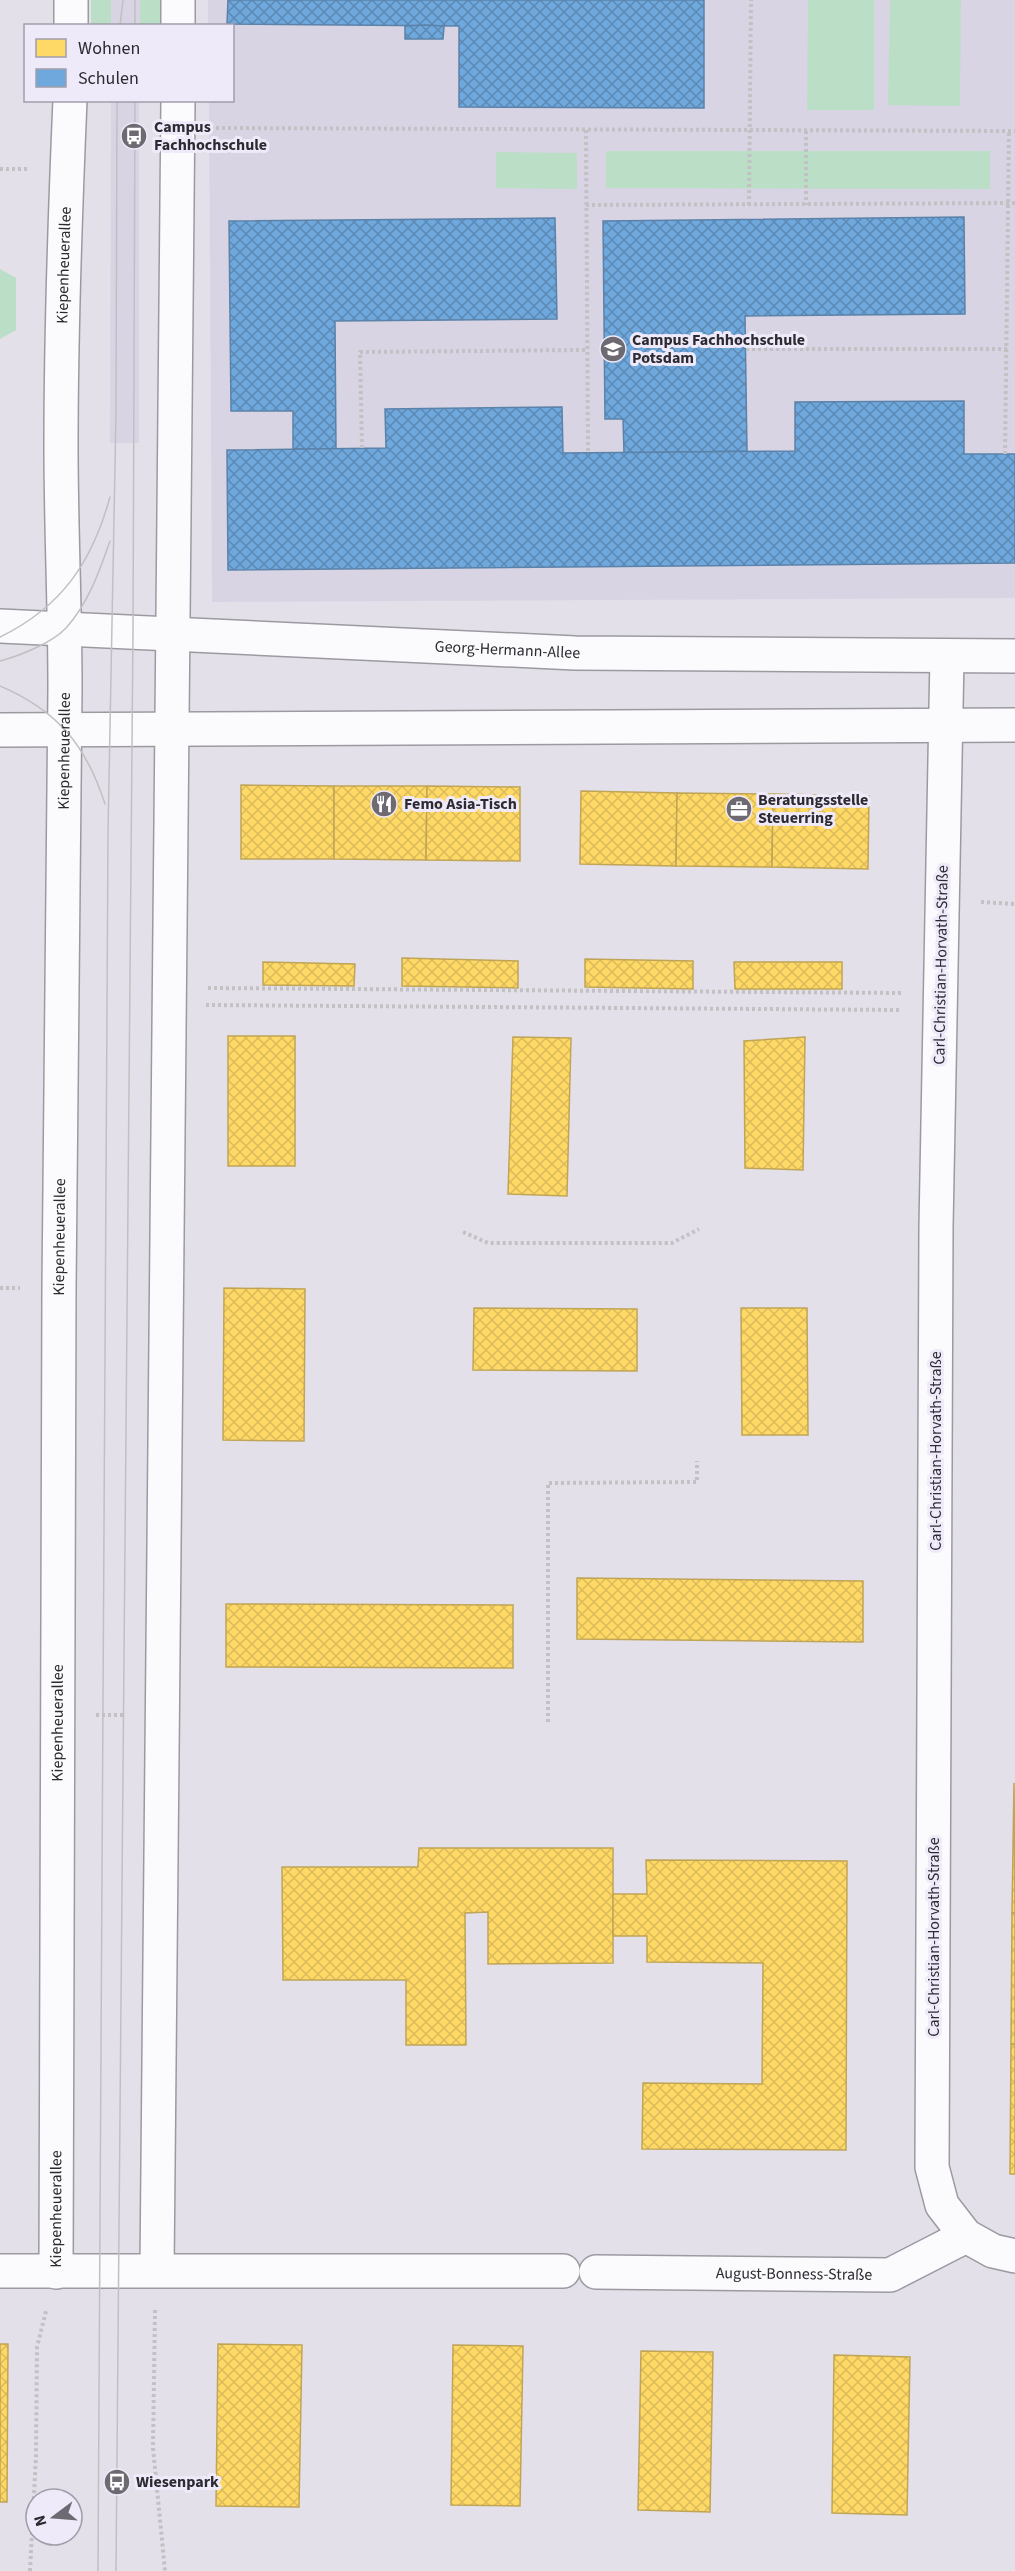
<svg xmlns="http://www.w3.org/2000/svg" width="1015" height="2571" viewBox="0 0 1015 2571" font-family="'Source Sans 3',sans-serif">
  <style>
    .built { fill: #d8d4e4 }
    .green { fill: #bbdec6 }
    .homes { fill: url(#homes-cross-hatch); stroke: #c0a556; stroke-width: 1.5 }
    .schools { fill: url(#schools-cross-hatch); stroke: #5b82a9; stroke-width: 1.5 }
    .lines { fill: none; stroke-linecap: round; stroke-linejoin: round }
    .minor-casing { stroke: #9c9aa1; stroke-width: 36 }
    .path { stroke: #c2c1c4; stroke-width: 4; stroke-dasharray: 3 3; stroke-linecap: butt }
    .minor { stroke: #fbfafc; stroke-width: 33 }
    .tram { stroke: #c0c0c2; stroke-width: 1.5 }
    .labels { text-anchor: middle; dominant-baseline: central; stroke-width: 6; stroke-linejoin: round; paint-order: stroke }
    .poi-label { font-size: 16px; font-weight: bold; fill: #2d2b31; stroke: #efeafa; text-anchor: start }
    .street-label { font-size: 16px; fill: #2d2b31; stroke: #efeafa }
  </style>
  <defs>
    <pattern id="homes-cross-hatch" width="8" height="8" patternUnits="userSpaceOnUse" patternTransform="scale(1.5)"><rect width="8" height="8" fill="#ffd966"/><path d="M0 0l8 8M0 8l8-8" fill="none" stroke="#dbba59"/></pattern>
    <pattern id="schools-cross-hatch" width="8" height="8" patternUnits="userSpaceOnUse" patternTransform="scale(1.5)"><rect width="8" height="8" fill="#6fa8dc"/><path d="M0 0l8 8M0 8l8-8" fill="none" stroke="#5c89b3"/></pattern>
  </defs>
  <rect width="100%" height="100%" fill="#e3e0ea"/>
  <g class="built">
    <rect x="111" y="0" width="29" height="25"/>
    <path d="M208 0H1015V598L212 602 209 101 232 100V26L208 25Z"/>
    <path d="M111 101H139V443H110Z"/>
  </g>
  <g class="green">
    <rect x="91" y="0" width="20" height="25"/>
    <path d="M140 0H164L163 25 140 26Z"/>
    <path d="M808 0H874V110H807Z"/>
    <path d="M890 0H961L960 106 888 105Z"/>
    <path d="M606 151H990V189L606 188Z"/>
    <path d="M496 152 577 153V189L496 188Z"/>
    <path d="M0 269 16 278V330L0 339Z"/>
  </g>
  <g class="homes">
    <path d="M241 785 334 786V859H241Z"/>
    <path d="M334 786H427L426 860 334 859Z"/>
    <path d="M427 786 520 787V861L426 860Z"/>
    <path d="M581 791 677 793 676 866 580 864Z"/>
    <path d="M677 793 773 794 772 867 676 866Z"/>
    <path d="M773 794 869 796 868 869 772 867Z"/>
    <path d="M402 958 518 961V988L402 986Z"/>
    <path d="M585 959 693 961V989L585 987Z"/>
    <path d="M263 962 355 964 354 986 263 985Z"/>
    <path d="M734 962H842V989H735Z"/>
    <rect x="228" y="1036" width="67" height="130"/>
    <path d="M513 1037 571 1038 567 1196 508 1194Z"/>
    <path d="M805 1037 803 1170 745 1168 744 1041Z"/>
    <path d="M224 1288 305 1289 304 1441 223 1440Z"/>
    <path d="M474 1308 637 1309V1371L473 1370Z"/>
    <path d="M741 1308H807L808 1435H742Z"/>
    <path d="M577 1578 863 1581V1642L577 1639Z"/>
    <path d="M226 1604 513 1605V1668L226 1667Z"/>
    <path d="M1014 1783 1015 1913H1012Z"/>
    <path d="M419 1848H613V1963L488 1964V1912L465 1913 466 2045H406V1980H283L282 1867H418Z"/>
    <path d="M646 1860 847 1861 846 2150 642 2149 643 2083 762 2084 763 1963 647 1962V1936H613V1894H647Z"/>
    <path d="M1012 1913H1015V2044H1011Z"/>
    <path d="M1011 2044H1015V2174H1010Z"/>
    <path d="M0 2344H8L7 2502H0Z"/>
    <path d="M218 2344 302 2345 299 2507 216 2506Z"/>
    <path d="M453 2345 523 2346 520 2506 451 2505Z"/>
    <path d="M641 2351 713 2352 710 2512 638 2510Z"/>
    <path d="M834 2355 910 2357 907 2515 832 2513Z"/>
  </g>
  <g class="schools">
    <path d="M228 0H704V108L459 107V26L227 24Z"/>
    <path d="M425 25 444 26 443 39H405V26Z"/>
    <path d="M964 217 965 314 745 316 747 451 624 453 623 419H605L603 221Z"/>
    <path d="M555 218 557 319 335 321 336 449H293V411H231L229 221Z"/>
    <path d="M964 401V454H1015V563L228 570 227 450 386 448 385 409 562 407 563 453 795 451V402Z"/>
  </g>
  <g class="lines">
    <defs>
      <g id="minor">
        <path d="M71 26V0"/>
        <path d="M178 26V0"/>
        <path id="s1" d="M0 626 575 653 1015 656"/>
        <path d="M947 656 936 1227 932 2167 942 2205 966 2236 993 2251 1015 2256"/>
        <path d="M0 730 1015 725"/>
        <path d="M157 2270 178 100"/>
        <path d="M0 2271H563"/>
        <path id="s2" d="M56 2272 59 1288 65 688C65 607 61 527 61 447 61 331 65 216 70 100"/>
        <path id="s3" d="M596 2272 890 2275 966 2236"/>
      </g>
    </defs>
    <use href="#minor" class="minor-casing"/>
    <g class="path">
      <path d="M216 128 1015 131"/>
      <path d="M586 130 588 453"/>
      <path d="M806 131V205"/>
      <path d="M0 169H30"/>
      <path d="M586 205 1015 203"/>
      <path d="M749 205 751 0"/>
      <path d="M746 349H1007"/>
      <path d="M362 448 360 352 587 350"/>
      <path d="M1005 454 1009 131"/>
      <path d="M981 902 1015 904"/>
      <path d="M208 988 903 993"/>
      <path d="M206 1005 901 1010"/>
      <path d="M463 1232 488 1243H672L699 1229"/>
      <path d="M0 1288H20"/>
      <path d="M96 1715H125"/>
      <path d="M548 1722V1483L697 1482V1461"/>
      <path d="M155 2310 153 2448 165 2571"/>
      <path d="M30 2571 36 2456 37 2347 46 2311"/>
    </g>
    <use href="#minor" class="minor"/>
    <g class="tram">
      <path d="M120 26 123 0"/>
      <path d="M135 26V0"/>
      <path d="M0 637C62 607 92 562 110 497"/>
      <path d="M0 661C19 656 52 643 66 628 88 604 100 570 110 541"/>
      <path d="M0 686C58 711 86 745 105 804"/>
      <path d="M98 2571 108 833 116 413 117 100"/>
      <path d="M116 2571 133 632 135 100"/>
    </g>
  </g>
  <defs>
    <symbol id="bus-disc" viewBox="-11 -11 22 22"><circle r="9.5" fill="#6d6a72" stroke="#efeafa"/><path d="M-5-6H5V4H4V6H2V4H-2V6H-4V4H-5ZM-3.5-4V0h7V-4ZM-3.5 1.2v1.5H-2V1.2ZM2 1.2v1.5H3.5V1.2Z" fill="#fff"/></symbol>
    <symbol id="university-disc" viewBox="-11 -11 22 22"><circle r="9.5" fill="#6d6a72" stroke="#efeafa"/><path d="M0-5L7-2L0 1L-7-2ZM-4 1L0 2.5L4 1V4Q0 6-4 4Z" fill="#fff"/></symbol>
    <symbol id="restaurant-disc" viewBox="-11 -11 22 22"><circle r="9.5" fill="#6d6a72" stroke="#efeafa"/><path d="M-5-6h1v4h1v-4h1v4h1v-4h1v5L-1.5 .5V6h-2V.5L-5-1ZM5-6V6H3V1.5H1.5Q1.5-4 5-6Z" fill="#fff"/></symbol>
    <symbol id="office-disc" viewBox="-11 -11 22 22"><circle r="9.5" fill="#6d6a72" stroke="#efeafa"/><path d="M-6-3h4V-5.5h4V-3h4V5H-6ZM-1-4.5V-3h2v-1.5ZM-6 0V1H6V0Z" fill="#fff"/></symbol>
  </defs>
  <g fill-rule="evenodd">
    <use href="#bus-disc" x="119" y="121" width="30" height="30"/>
    <use href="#university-disc" x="598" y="334" width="30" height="30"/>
    <use href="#restaurant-disc" x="369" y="789" width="30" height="30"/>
    <use href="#office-disc" x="724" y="794" width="30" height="30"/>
    <use href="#bus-disc" x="102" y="2467" width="30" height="30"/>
  </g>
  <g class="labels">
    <g class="poi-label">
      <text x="154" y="127">Campus<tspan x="154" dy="18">Fachhochschule</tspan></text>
      <text x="632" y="340">Campus Fachhochschule<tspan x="632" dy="18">Potsdam</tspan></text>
      <text x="758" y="800">Beratungsstelle<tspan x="758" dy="18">Steuerring</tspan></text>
      <text x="404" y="804">Femo Asia-Tisch</text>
      <text x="136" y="2482">Wiesenpark</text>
    </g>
    <g class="street-label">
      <text stroke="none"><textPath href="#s2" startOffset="2007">Kiepenheuerallee</textPath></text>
      <text stroke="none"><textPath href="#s1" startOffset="508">Georg-Hermann-Allee</textPath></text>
      <text stroke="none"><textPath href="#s2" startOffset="1521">Kiepenheuerallee</textPath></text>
      <text transform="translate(941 965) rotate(-89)">Carl-Christian-Horvath-Straße</text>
      <text stroke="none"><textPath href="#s2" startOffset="1035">Kiepenheuerallee</textPath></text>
      <text transform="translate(936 1451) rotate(-90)">Carl-Christian-Horvath-Straße</text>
      <text stroke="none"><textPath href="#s2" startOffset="549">Kiepenheuerallee</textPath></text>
      <text transform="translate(934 1937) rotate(-90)">Carl-Christian-Horvath-Straße</text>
      <text stroke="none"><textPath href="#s2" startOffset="63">Kiepenheuerallee</textPath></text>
      <text stroke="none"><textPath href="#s3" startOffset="198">August-Bonness-Straße</textPath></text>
    </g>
  </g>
  <rect x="24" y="24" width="210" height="78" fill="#efeafa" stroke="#a19eaa" stroke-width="1.5"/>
  <rect x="36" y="39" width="30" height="18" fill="#ffd966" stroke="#a19eaa" stroke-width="1.5"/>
  <text x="78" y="54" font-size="18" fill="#2d2b31">Wohnen</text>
  <rect x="36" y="69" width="30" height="18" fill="#6fa8dc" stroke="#a19eaa" stroke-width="1.5"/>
  <text x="78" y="84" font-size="18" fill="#2d2b31">Schulen</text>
  <g transform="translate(54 2517) rotate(254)"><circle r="28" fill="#efeafa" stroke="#a19eaa" stroke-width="1.5"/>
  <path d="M0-4.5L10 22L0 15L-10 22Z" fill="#6d6a72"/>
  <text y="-9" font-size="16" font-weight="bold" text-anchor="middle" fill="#2d2b31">N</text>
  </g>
</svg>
